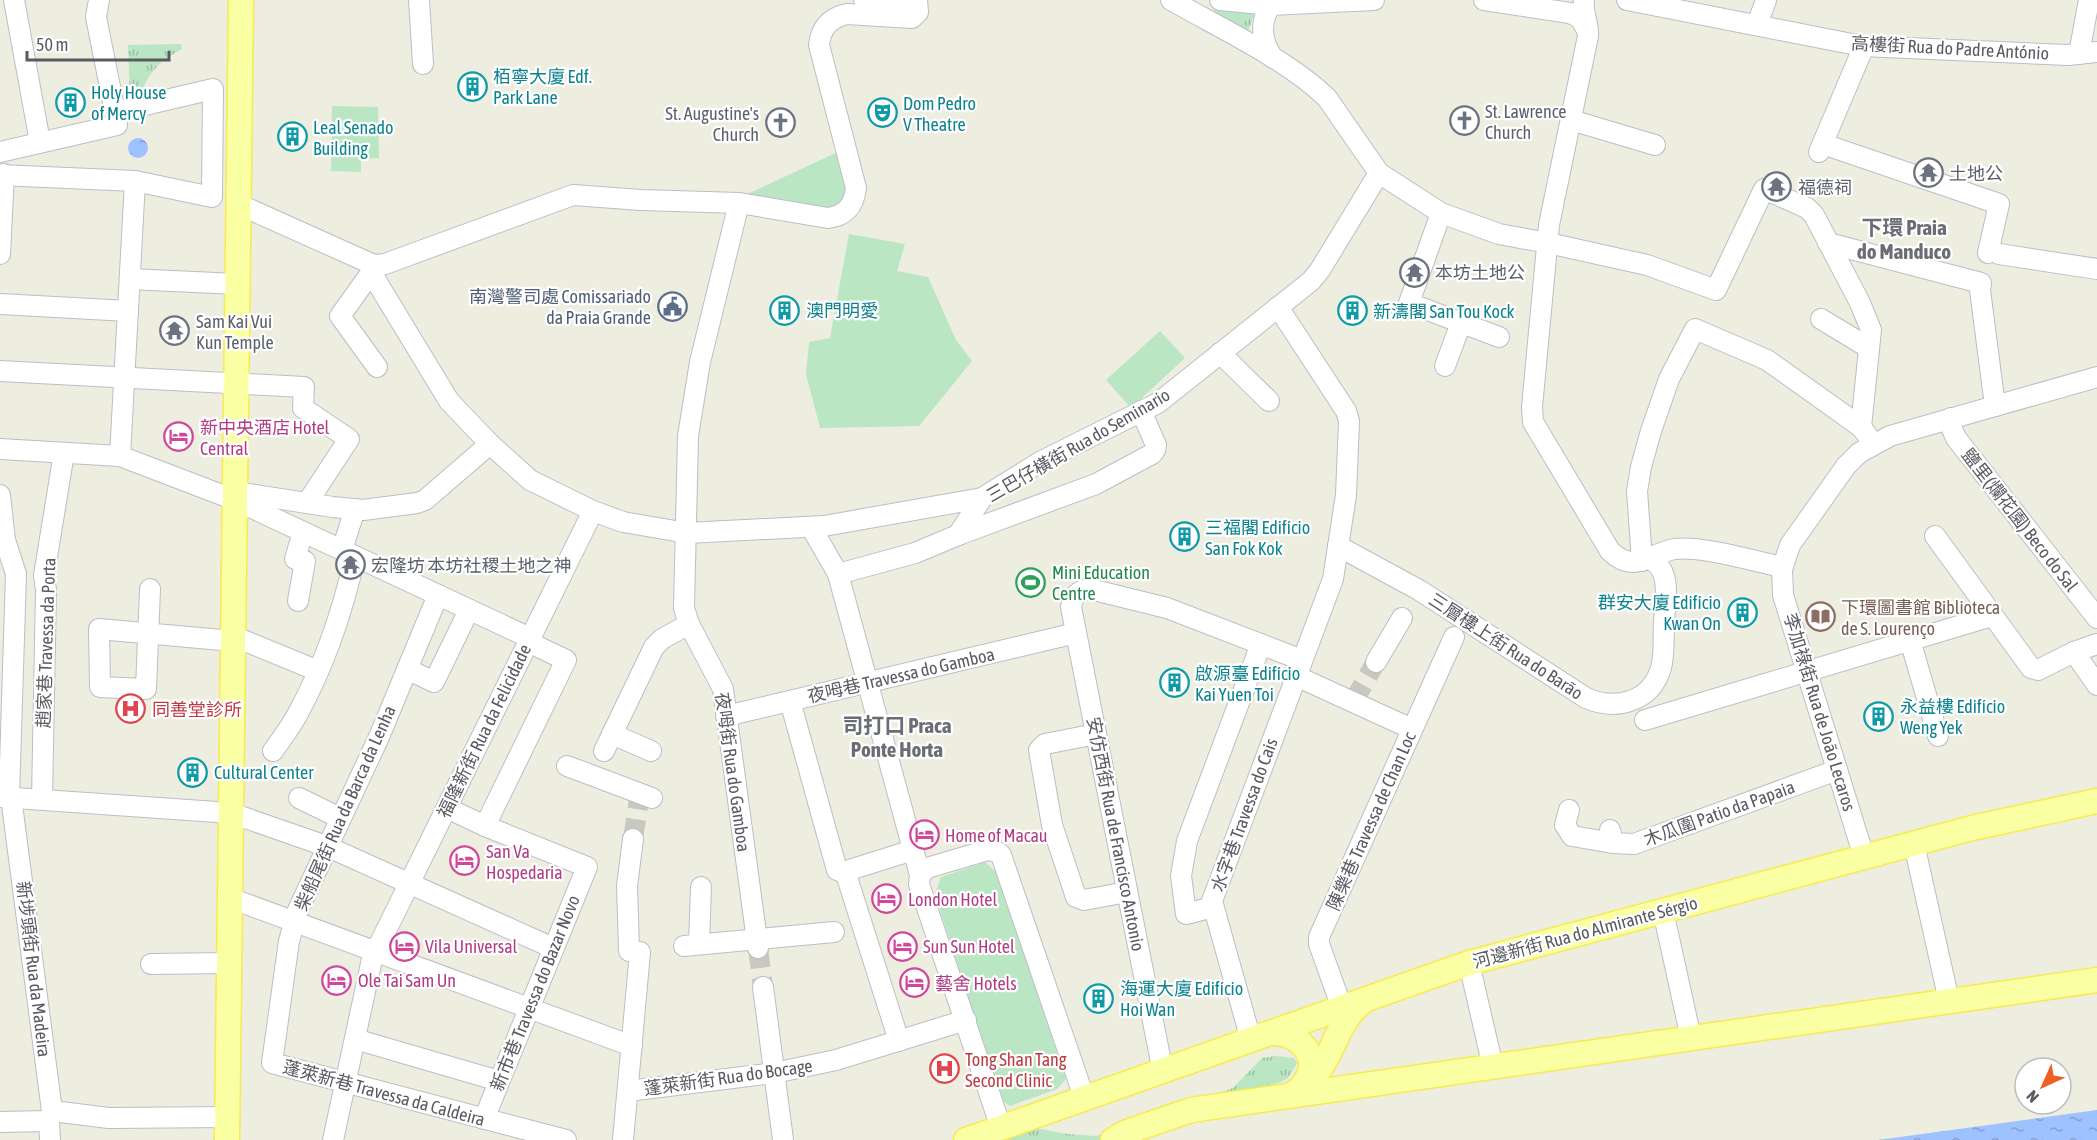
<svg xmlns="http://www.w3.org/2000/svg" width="2097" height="1140" viewBox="0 0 2097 1140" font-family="'Asap Condensed','Noto Sans SC',sans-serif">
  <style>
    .grass { fill: url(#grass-tufts) }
    .park { fill: #bbe6c4 }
    .water { fill: url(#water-ripples) }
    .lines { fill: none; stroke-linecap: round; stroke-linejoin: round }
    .minor-tunnel { stroke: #c8c8c0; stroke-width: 20; stroke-dasharray: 20 10; stroke-linecap: butt }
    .minor-casing { stroke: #bdbec5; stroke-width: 22 }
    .major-casing { stroke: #f7eb4f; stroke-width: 27 }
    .minor { stroke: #fff; stroke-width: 20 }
    .major { stroke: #fbffa3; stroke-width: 24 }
    .labels { text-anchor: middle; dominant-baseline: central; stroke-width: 4.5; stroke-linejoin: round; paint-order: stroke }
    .street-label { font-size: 18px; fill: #595b62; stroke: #fff }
    .culture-label { font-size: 18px; fill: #0d838f; stroke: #fff; text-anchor: start }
    .worship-label { font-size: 18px; fill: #5b616d; stroke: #fff; text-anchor: start }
    .service-label { font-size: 18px; fill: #4e5e75; stroke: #fff; text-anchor: end }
    .hotel-label { font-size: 18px; fill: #b23c85; stroke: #fff; text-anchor: start }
    .leisure-label { font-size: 18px; fill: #27864d; stroke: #fff; text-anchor: start }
    .education-label { font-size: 18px; fill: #785e54; stroke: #fff; text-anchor: start }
    .health-label { font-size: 18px; fill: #be3a42; stroke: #fff; text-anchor: start }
    .quarter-label { font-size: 21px; font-weight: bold; fill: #6a6d74; stroke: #fff }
  </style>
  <defs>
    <pattern id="grass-tufts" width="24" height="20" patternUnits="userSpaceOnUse" patternTransform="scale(1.5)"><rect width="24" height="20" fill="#bbe6c4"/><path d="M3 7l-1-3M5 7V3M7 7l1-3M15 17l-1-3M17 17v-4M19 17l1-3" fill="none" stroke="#9bbda3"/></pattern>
    <pattern id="water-ripples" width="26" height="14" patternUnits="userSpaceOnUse" patternTransform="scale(1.5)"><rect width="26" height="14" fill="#9ec1ff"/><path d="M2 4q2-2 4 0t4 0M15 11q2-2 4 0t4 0" fill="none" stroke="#84a0d2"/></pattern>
  </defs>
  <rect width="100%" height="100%" fill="#edede0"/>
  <g class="grass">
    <path d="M1217 9 1255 12 1248 32 1213 12Z"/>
    <path d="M181 44 182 49C157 63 149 72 139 98L130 99 128 45Z"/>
    <path d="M1275 1056 1294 1058 1297 1063 1288 1078 1281 1082 1171 1114 1103 1140H1008L1011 1135 1035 1128 1067 1134 1096 1136 1233 1088 1262 1058Z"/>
  </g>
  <g class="park">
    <path d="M332 106 378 107 379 158 361 159V172L331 171Z"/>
    <path d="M840 151 849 195 834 211 741 197Z"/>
    <path d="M849 234 905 244 897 271 928 277 956 340 972 361 919 426 820 428 806 374 809 342 830 338Z"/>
    <path d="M1160 331 1185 358 1131 408 1106 380Z"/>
    <path d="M985 862 996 872 1066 1079 1057 1089 1010 1106 1000 1099 935 894 941 877Z"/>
  </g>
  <g class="water">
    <circle cx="138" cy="148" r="10"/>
    <path d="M2097 1110V1140H1878Z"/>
  </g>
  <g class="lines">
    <g class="minor-tunnel">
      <path d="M1353 702 1376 662"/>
      <path d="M633 839 640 793"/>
      <path d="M758 948 763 987"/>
    </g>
    <defs>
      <g id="minor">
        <path d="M14 0 40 142"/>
        <path d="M99 0 96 17 115 112"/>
        <path d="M419 0 423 64"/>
        <path d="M864 0 908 5 917 0"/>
        <path d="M1171 0C1220 28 1288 60 1327 98L1379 173 1441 213 1499 234 1548 243 1647 265 1716 290 1764 189 1807 208 1814 215 1860 303 1871 330 1861 427"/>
        <path d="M1220 0 1271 5 1374 0"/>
        <path d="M1271 0C1271 6 1268 9 1266 14 1260 29 1264 45 1273 58"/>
        <path d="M1484 0 1570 13 1580 18 1587 30"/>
        <path d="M1584 0C1582 12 1589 23 1588 36L1549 225 1532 407 1533 422 1610 551C1635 575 1649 553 1675 549 1703 546 1753 561 1782 567"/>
        <path d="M1627 0 1862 46 2068 55 2097 52"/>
        <path d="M1757 25 1766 0"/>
        <path d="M2079 54 2089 0"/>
        <path d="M1571 120 1655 145"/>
        <path d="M1823 144 1999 204 1988 253"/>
        <path d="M0 152 117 125 115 112 213 89 212 197 135 181 0 175"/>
        <path d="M1819 152 1864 46"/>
        <path d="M739 203 700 362 688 436 684 608 689 624 723 689 758 948"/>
        <path d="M238 204 374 265 385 264 573 195 641 200 739 203 828 218C845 216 854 206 856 188L819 45C821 27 830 18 847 14L912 18 918 12 917 0"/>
        <path d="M1441 213 1409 303 1499 337"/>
        <path d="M1828 243 1981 283 1980 290 1995 406"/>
        <path d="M0 254 4 174"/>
        <path d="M1999 254 2097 269"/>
        <path d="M374 265 375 279 449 401 490 444 530 480 593 511 623 522 687 533 824 526 982 498"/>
        <path d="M373 270 340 316 377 367"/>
        <path d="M130 279 237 284"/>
        <path d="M0 304 128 311"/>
        <path d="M1821 319 1869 348"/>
        <path d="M1220 353 1269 401"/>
        <path d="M1445 366 1461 323"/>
        <path d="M0 371 304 387 303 408 349 439 307 503"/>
        <path d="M1951 418 1952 429 1956 438 2097 618"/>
        <path d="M0 449 120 456 235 500 530 638"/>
        <path d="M120 456 135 181"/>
        <path d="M235 492 333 507 363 510 417 503 425 500 490 444"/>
        <path d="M0 495 5 540 16 574 9 797"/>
        <path d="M811 527 838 574 920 875"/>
        <path d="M958 535 1096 484 1152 454 1155 450 1156 445 1141 411"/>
        <path d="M1935 536 2031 668 2038 670 2074 652 2097 644"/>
        <path d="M1338 546 1419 590 1586 698C1616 711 1651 702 1661 668 1665 653 1663 636 1664 622 1665 607 1668 589 1664 576 1662 568 1656 562 1649 558"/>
        <path d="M342 550 355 509"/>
        <path d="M1642 561 1637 491 1641 467 1651 431 1669 379 1695 329 1767 360 1861 427 1867 435"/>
        <path d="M838 574 915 553 958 535 982 498 1040 462 1158 403 1311 281 1320 270 1379 173"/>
        <path d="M150 589 146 689 100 687 99 629C144 633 188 637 233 641"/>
        <path d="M438 595 379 737 298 910 289 941 272 1063 566 1140"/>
        <path d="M298 601 305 561 295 559 303 532"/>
        <path d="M233 636 318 671"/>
        <path d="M1910 640 1938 736"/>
        <path d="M2074 652 2097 685"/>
        <path d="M1376 662 1402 618"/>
        <path d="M407 669 434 682 469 610"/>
        <path d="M1296 676 1412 729"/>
        <path d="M790 701 837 870 843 872 913 850"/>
        <path d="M726 716 1076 633"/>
        <path d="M1645 720 1992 616"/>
        <path d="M612 734 651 751"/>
        <path d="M1096 734 1045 744 1039 750 1052 825 1076 897 1084 900 1127 892"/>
        <path d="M273 751C281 740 289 729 296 717 323 668 343 611 355 556"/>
        <path d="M604 751 654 647 662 639 689 624"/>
        <path d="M567 766 652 798"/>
        <path d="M0 797 231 813 326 846 553 948"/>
        <path d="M11 797 52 1111 49 1121 50 1140"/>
        <path d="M299 798 340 818"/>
        <path d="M42 799 46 590 44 575 64 453"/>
        <path d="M447 808 485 826 587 867 484 1119"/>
        <path d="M1569 810 1565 825 1572 836 1613 843"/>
        <path d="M485 826 566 660 528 642"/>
        <path d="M1610 830 1613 843 1634 844 1837 770"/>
        <path d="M1914 844 1949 1001"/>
        <path d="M1864 857 1783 595 1782 569 1790 545 1846 466 1859 453 1890 436 2097 377"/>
        <path d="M845 871 899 1041"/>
        <path d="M230 898 632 1046"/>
        <path d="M1213 907 1186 914 1181 876 1187 841 1261 644"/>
        <path d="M1663 911 1691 1038"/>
        <path d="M699 944 701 887"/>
        <path d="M684 946 834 932"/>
        <path d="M1469 963 1493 1067"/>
        <path d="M151 964 229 963"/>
        <path d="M763 987 783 1140"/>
        <path d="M1342 1008 1319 944V937L1454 637"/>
        <path d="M355 1039 499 1081"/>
        <path d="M1251 1040 1212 901 1333 579 1346 495 1349 421 1346 411 1278 307"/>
        <path d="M1163 1072 1071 607C1073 596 1078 590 1090 589L1167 608 1302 660"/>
        <path d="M628 1091 774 1073 836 1060 966 1020"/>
        <path d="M52 1111 109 1118 228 1117"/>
        <path d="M0 1122 49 1121"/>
        <path d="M1001 1128 919 884 920 875 927 868 988 850 998 852 1001 855 1085 1100"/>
        <path d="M333 1140 372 959 593 511"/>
        <path d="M623 1140 640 952 629 951 627 886 633 839"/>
      </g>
      <g id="major">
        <path d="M1272 1033C1302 1032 1325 1062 1301 1087"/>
        <path d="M1292 1094C1335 1071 1329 1029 1362 1002"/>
        <path d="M227 1140 241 0"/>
        <path d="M966 1140 1469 963 1972 828 2097 801"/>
        <path d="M1113 1140 1127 1132 1191 1110 2097 980"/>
      </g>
    </defs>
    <use href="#minor" class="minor-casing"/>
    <use href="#major" class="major-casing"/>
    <use href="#minor" class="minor"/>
    <use href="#major" class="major"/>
  </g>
  <defs>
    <symbol id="building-ring" viewBox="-11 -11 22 22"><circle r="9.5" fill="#fff" stroke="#0f9aa8" stroke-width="1.5"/><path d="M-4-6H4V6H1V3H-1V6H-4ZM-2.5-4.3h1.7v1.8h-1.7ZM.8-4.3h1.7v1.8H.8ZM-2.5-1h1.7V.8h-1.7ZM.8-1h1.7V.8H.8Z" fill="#0f9aa8"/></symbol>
    <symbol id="theatre-ring" viewBox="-11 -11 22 22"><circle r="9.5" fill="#fff" stroke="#0f9aa8" stroke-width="1.5"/><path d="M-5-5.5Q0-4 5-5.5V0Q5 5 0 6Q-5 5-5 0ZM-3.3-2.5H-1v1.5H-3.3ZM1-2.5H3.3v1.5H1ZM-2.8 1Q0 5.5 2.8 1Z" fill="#0f9aa8"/></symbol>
    <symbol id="church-ring" viewBox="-11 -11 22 22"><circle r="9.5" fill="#fff" stroke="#6b7280" stroke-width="1.5"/><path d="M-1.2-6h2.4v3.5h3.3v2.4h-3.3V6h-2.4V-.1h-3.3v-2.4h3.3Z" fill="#6b7280"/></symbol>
    <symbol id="temple-ring" viewBox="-11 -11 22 22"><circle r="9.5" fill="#fff" stroke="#6b7280" stroke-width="1.5"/><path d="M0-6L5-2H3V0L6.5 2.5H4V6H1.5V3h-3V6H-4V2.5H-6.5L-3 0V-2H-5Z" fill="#6b7280"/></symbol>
    <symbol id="civic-ring" viewBox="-11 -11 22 22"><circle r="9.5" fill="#fff" stroke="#5c6f8a" stroke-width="1.5"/><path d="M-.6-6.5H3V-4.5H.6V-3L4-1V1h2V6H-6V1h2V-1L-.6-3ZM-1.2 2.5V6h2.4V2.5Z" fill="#5c6f8a"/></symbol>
    <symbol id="hotel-ring" viewBox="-11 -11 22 22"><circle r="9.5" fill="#fff" stroke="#d1479c" stroke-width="1.5"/><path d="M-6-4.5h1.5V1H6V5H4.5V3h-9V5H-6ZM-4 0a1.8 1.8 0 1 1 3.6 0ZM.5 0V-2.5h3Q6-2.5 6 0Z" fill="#d1479c"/></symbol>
    <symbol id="stadium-ring" viewBox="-11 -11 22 22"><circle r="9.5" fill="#fff" stroke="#2e9e5b" stroke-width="1.5"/><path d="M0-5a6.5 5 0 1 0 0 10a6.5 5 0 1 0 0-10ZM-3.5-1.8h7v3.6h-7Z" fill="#2e9e5b"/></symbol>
    <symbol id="library-ring" viewBox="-11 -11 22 22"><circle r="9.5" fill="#fff" stroke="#8d6e63" stroke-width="1.5"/><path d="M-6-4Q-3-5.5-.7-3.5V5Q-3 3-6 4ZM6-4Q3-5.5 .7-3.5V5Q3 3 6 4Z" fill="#8d6e63"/></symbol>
    <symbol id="hospital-ring" viewBox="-11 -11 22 22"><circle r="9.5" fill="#fff" stroke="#e0444e" stroke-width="1.5"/><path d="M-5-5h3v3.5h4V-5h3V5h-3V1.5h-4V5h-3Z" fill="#e0444e"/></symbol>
  </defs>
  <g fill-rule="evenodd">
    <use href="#building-ring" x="456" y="70" width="33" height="33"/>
    <use href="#building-ring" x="54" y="86" width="33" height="33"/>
    <use href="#theatre-ring" x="866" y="96" width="33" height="33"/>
    <use href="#church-ring" x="1448" y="104" width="33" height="33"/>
    <use href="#church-ring" x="764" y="106" width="33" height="33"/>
    <use href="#building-ring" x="276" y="120" width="33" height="33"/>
    <use href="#temple-ring" x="1912" y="156" width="33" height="33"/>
    <use href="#temple-ring" x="1760" y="170" width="33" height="33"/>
    <use href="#temple-ring" x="1398" y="256" width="33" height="33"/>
    <use href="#civic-ring" x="656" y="290" width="33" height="33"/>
    <use href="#building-ring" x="768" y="294" width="33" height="33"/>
    <use href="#building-ring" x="1336" y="294" width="33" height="33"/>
    <use href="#temple-ring" x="158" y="314" width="33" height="33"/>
    <use href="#hotel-ring" x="162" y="420" width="33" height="33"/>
    <use href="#building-ring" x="1168" y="520" width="33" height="33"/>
    <use href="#temple-ring" x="334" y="548" width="33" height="33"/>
    <use href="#stadium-ring" x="1014" y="566" width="33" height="33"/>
    <use href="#building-ring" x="1726" y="596" width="33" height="33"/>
    <use href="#library-ring" x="1804" y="600" width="33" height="33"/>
    <use href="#building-ring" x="1158" y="666" width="33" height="33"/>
    <use href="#hospital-ring" x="114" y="692" width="33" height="33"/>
    <use href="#building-ring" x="1862" y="700" width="33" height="33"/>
    <use href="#building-ring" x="176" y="756" width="33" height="33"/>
    <use href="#hotel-ring" x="908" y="818" width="33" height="33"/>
    <use href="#hotel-ring" x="448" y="844" width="33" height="33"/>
    <use href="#hotel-ring" x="870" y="882" width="33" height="33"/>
    <use href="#hotel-ring" x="388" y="930" width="33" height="33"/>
    <use href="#hotel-ring" x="886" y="930" width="33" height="33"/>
    <use href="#hotel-ring" x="320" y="964" width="33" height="33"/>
    <use href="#hotel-ring" x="898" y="966" width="33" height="33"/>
    <use href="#building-ring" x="1082" y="982" width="33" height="33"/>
    <use href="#hospital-ring" x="928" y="1052" width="33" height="33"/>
  </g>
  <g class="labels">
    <g class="street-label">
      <text transform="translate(1950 48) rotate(3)">高樓街 Rua do Padre António</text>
      <text transform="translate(1078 445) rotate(-30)">三巴仔橫街 Rua do Seminario</text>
      <text transform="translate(2020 520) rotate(52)">鹽里(爛花園) Beco do Sal</text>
      <text transform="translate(46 643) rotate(-88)">趙家巷 Travessa da Porta</text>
      <text transform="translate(1506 646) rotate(33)">三層樓上街 Rua do Barão</text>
      <text transform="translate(901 675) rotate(-13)">夜呣巷 Travessa do Gamboa</text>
      <text transform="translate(1820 712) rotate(73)">李加祿街 Rua de João Lecaros</text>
      <text transform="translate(484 731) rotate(-64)">福隆新街 Rua da Felicidade</text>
      <text transform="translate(733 772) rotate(82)">夜呣街 Rua do Gamboa</text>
      <text transform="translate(345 808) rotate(-66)">柴船尾街 Rua da Barca da Lenha</text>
      <text transform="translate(1719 813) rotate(-20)">木瓜圍 Patio da Papaia</text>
      <text transform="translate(1244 815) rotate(-70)">水字巷 Travessa do Cais</text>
      <text transform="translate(1371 821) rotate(-66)">陳樂巷 Travessa de Chan Loc</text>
      <text transform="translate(1116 834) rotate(79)">安仿西街 Rua de Francisco Antonio</text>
      <text transform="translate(1585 932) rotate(-15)">河邊新街 Rua do Almirante Sérgio</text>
      <text transform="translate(34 969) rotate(83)">新埗頭街 Rua da Madeira</text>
      <text transform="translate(535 993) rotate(-68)">新市巷 Travessa do Bazar Novo</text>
      <text transform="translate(728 1077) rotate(-8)">蓬萊新街 Rua do Bocage</text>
      <text transform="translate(384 1093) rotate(15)">蓬萊新巷 Travessa da Caldeira</text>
    </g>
    <g class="culture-label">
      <text x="493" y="76">栢寧大廈 Edf.<tspan x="493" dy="21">Park Lane</tspan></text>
      <text x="91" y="92">Holy House<tspan x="91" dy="21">of Mercy</tspan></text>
      <text x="903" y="103">Dom Pedro<tspan x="903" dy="21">V Theatre</tspan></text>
      <text x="313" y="127">Leal Senado<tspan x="313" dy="21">Building</tspan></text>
      <text x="806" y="310">澳門明愛</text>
      <text x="1373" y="311">新濤閣 San Tou Kock</text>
      <text x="1205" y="527">三福閣 Edifício<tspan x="1205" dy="21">San Fok Kok</tspan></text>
      <text x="1721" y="602" text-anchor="end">群安大廈 Edifício<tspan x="1721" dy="21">Kwan On</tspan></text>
      <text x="1195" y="673">啟源臺 Edifício<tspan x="1195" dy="21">Kai Yuen Toi</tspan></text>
      <text x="1900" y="706">永益樓 Edifício<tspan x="1900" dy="21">Weng Yek</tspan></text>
      <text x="214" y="772">Cultural Center</text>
      <text x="1120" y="988">海運大廈 Edifício<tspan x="1120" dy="21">Hoi Wan</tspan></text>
    </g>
    <g class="worship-label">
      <text x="1485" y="111">St. Lawrence<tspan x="1485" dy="21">Church</tspan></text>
      <text x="759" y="113" text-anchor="end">St. Augustine's<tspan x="759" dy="21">Church</tspan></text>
      <text x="1949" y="173">土地公</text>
      <text x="1798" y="187">福德祠</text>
      <text x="1435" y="272">本坊土地公</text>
      <text x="196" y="321">Sam Kai Vui<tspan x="196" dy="21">Kun Temple</tspan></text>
      <text x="371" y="565">宏隆坊 本坊社稷土地之神</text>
    </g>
    <g class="service-label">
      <text x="651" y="296">南灣警司處 Comissariado<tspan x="651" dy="21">da Praia Grande</tspan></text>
    </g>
    <g class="hotel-label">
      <text x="200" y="427">新中央酒店 Hotel<tspan x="200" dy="21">Central</tspan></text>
      <text x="945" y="835">Home of Macau</text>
      <text x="486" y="851">San Va<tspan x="486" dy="21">Hospedaria</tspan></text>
      <text x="908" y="899">London Hotel</text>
      <text x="425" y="946">Vila Universal</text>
      <text x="923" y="946">Sun Sun Hotel</text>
      <text x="358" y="980">Ole Tai Sam Un</text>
      <text x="935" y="983">藝舍 Hotels</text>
    </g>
    <g class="leisure-label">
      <text x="1052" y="572">Mini Education<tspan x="1052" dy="21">Centre</tspan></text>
    </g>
    <g class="education-label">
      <text x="1841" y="607">下環圖書館 Biblioteca<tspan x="1841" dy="21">de S. Lourenço</tspan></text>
    </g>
    <g class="health-label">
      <text x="152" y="709">同善堂診所</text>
      <text x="965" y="1059">Tong Shan Tang<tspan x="965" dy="21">Second Clinic</tspan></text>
    </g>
    <g class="quarter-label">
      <text x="1904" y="227">下環 Praia<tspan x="1904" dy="24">do Manduco</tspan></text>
      <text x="897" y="725">司打口 Praca<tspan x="897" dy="24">Ponte Horta</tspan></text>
    </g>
  </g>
  <g transform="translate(2043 1086) rotate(225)"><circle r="28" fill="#ffffff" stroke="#bdbdc0" stroke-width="1.5"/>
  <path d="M0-4.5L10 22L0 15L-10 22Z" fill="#f05e23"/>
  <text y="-9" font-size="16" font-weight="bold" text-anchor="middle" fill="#595b62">N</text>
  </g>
  <path d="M27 51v9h142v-9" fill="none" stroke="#595b62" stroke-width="3"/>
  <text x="36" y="51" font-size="18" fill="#595b62" stroke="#ffffff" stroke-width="4.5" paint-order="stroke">50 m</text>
</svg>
